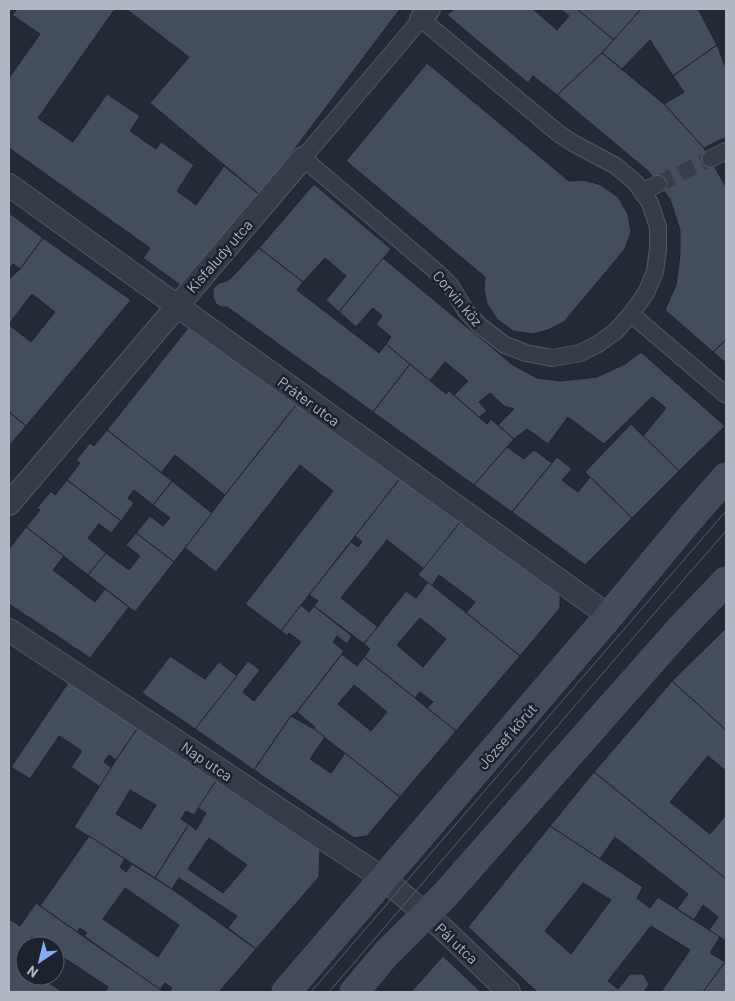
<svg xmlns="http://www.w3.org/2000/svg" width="735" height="1001" viewBox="0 0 735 1001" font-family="Barlow,sans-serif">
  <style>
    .building { fill: #434d5d; stroke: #1d2330; fill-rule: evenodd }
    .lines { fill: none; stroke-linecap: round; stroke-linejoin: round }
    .pedestrian-tunnel { stroke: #373f4d; stroke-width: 16; stroke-dasharray: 16 8; stroke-linecap: butt }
    .pedestrian-casing { stroke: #535a67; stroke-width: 18 }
    .minor-casing { stroke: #535a67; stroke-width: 24 }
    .secondary-casing { stroke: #535a67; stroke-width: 29 }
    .pedestrian { stroke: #363c49; stroke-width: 16 }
    .minor { stroke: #363c49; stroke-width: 22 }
    .secondary { stroke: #444b5c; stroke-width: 28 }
    .tram { stroke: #586070; stroke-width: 1 }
    .labels { text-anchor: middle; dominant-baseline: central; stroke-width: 5; stroke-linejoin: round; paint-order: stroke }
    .street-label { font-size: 15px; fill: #b0b7c5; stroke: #1b212d }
  </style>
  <rect width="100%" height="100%" fill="#222a38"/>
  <g class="building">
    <path d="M17 9H115L38 118 73 142 107 94 140 116 130 131 156 149 161 142 194 165 177 191 196 205 224 166 260 195 187 290 143 258 150 248 9 148V78L40 34 12 15Z"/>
    <path d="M126 9H400L260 195 150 103 189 57Z"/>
    <path d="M454 9H533L557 30 569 16 560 9H577L614 40 602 53 557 95 533 76 528 83 447 15Z"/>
    <path d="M577 9H641L614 40Z"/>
    <path d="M641 9H698L717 45 673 76 650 40 622 69 602 53Z"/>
    <path d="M717 45 726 68V143L724 138 704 148 664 104 684 92 673 76Z"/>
    <path d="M602 53 664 104 704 148 726 187V340L713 352 665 310 676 285 680 254V230L670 199 648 171 557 95Z"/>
    <path d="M427 63 569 181 584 180 601 185 618 197 628 214 631 232 625 249 564 322 548 330 533 334 513 331 497 319 487 304 484 290 485 277 346 161Z"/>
    <path d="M314 184 391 249 339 312 326 300 346 276 325 258 303 282 259 248Z"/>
    <path d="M9 213 43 238 20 269 13 264 9 270Z"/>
    <path d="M43 238 131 300 26 426 9 412V325L31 342 55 312 32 294 9 324V279L20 269Z"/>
    <path d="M259 248 303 282 297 290 379 353 386 344 410 364 373 412 227 307H221L216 304 213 297V289L219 283 227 281 231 278Z"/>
    <path d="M383 258 513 365 537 378 560 381 597 377 625 364 641 352 725 426 679 471 643 436 666 408 652 397 604 444 568 417 548 444 527 429 514 439 498 425 514 409 504 406 490 393 479 402 487 411 479 417 454 395 468 381 445 362 430 381 386 344 391 337 376 324 382 316 373 308 356 327 339 312Z"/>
    <path d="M192 323 300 400 225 495 175 455 161 473 107 430Z"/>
    <path d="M726 340V363L713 352Z"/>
    <path d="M410 364 446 394 449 391 487 424 491 419 514 439 474 485 373 412Z"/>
    <path d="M300 400 402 476 281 631 245 604 333 491 300 465 216 572 185 548 225 495Z"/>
    <path d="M9 412 26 426 9 446Z"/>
    <path d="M631 424 679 471 632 518 585 472Z"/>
    <path d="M107 430 172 481 153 505 134 490 128 498 134 503 121 521 67 480 80 463 76 460 90 443 94 446Z"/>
    <path d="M507 447 524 459 534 450 552 463 512 512 474 485Z"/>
    <path d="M557 457 572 469 562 480 578 492 590 477 632 518 585 565 512 512Z"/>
    <path d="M402 476 461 521 424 569 387 540 341 598 378 627 364 644 314 606 318 601 309 595 351 542 358 547 362 542 355 536Z"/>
    <path d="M67 480 121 521 111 533 99 524 88 538 106 553 88 575 26 527 40 510 37 508 51 491 55 495Z"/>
    <path d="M172 481 212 513 174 562 136 533 150 516 163 526 170 518 153 505Z"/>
    <path d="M461 521 560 595V608L520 656 466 613 475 602 439 575 432 586 418 575Z"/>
    <path d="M26 527 64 556 53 570 95 602 105 589 129 607 90 658 9 604V549Z"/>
    <path d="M136 533 174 562 135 612 88 575 106 553 129 570 140 556 126 545Z"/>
    <path d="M428 582 520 656 456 731 427 708 433 702 420 692 415 698 364 657 370 649 364 644 406 591 416 598ZM420 618 446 639 423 667 397 645Z"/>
    <path d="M301 605 309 612 314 606 352 636 347 644 337 636 333 642 344 651 297 712 291 716 254 770 195 729 248 661 260 670 243 692 254 701 301 642 289 633 287 636 281 631Z"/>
    <path d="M726 628V730L672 681Z"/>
    <path d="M342 654 357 666 364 657 456 731 400 797 314 729 315 727 297 712ZM354 685 387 712 371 731 338 704Z"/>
    <path d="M170 656 205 679 219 662 237 676 195 729 142 693Z"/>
    <path d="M70 680 139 726 116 760 109 755 104 762 112 768 100 787 71 767 82 751 59 736 30 779 11 767Z"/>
    <path d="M672 681 726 730V771L708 756 670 802 710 834 726 815V879L594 772Z"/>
    <path d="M291 716 314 729 325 737 310 759 331 773 345 753 400 797 367 836 354 838 254 770Z"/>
    <path d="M139 726 218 778 194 815 186 811 181 819 189 824 155 878 74 827 116 760ZM130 790 156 805 141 829 116 814Z"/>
    <path d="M594 772 726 879V941L709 930 718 917 703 905 694 920 677 909 688 894 615 837 600 859 550 826Z"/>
    <path d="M218 778 320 847 319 877 256 949 228 928 237 916 179 878 172 889 155 878 189 824 196 830 206 813 198 808ZM209 838 247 865 223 893 188 869Z"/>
    <path d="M550 826 643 887 637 898 650 908 658 897 720 937 710 953 725 962 703 992H661L690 950 651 926 608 981 618 989 630 974H643L649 984 644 992H537L468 927ZM583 883 611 900 571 954 545 931Z"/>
    <path d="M89 836 125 859 120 867 126 872 132 864 172 889 256 949 219 992H169L172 988 165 983 160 990 84 936 87 933 80 928 77 932 40 906ZM125 888 179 925 158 957 103 919Z"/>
    <path d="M36 903 77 932 164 992H105L108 987 55 952V946H45L32 937 26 946H25V948L16 961 25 967V976H38L63 992H9V922L11 920 20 926Z"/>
    <path d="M443 956 481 992H411Z"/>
    <path d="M726 960V992H703L725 962Z"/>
  </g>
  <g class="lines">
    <path class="pedestrian-tunnel" d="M658 184 710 159"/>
    <defs>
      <g id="pedestrian">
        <path d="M421 19 558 133 573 143 616 166 636 183 650 203 658 227V249L655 272 646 293 631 314 616 331 598 344 580 353 552 358 526 353 505 345 480 326 466 311 450 285 438 273 303 158Z"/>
        <path d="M710 159 726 151"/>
        <path d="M642 192 658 184"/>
        <path d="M631 314 726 395"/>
      </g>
      <g id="minor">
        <path d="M421 19 429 9"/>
        <path d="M9 185 609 616"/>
        <path d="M9 504 303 158"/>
        <path d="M9 630 384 879 441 927 509 992"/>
      </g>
      <g id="secondary">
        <path d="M286 992 609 616 691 517 726 477"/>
        <path d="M354 992 386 954 444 896 680 629 726 581"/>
      </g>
    </defs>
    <use href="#pedestrian" class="pedestrian-casing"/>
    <use href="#minor" class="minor-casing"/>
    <use href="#secondary" class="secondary-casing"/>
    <use href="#pedestrian" class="pedestrian"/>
    <use href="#minor" class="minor"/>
    <use href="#secondary" class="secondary"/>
    <g class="tram">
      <path d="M311 992 726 511"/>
      <path d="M329 992 658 609 726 531"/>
    </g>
  </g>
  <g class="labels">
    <g class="street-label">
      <text transform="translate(219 256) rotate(-49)">Kisfaludy utca</text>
      <text transform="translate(458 298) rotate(50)">Corvin köz</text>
      <text transform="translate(309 401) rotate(36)">Práter utca</text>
      <text transform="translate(507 736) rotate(-49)">József körút</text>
      <text transform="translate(207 761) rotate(34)">Nap utca</text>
      <text transform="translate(457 943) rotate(43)">Pál utca</text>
    </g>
  </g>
  <rect width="735" height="1001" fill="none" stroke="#b0b7c5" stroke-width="20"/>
  <g transform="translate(40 961) rotate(215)"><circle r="24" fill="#1b212d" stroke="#575d6a"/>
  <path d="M0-4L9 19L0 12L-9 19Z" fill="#87aaf4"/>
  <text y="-8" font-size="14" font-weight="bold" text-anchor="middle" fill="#b0b7c5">N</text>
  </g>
</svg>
